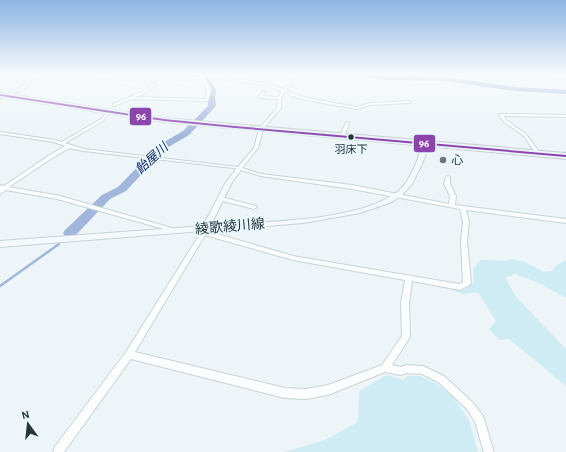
<svg xmlns="http://www.w3.org/2000/svg" width="566" height="452" viewBox="0 0 566 452" font-family="'Alegreya Sans','Noto Sans JP',sans-serif">
  <style>
    .green { fill: #cfebf4 }
    .lines { fill: none; stroke-linecap: round; stroke-linejoin: round }
    .stream-far1 { stroke: #a2b5db; stroke-width: 1 }
    .stream { stroke: #a2b5db; stroke-width: 2.5 }
    .river { fill: #a2b5db; fill-rule: evenodd }
    .street-casing { stroke: #c7d3d6; stroke-width: 2 }
    .secondary-casing { stroke: #c7d3d6; stroke-width: 2 }
    .highway-casing { stroke: #c9cfd1; stroke-width: 2 }
    .street { fill: #fcfefe; fill-rule: evenodd }
    .secondary { fill: #f6f9fb; fill-rule: evenodd }
    .highway { fill: #e8eef3; fill-rule: evenodd }
    .bus-1-casing { stroke: #e8f8fd; stroke-width: 3 }
    .bus-1 { fill: #8e44ad; fill-rule: evenodd }
    .bus-dot { fill: #26353a; stroke: #e8f8fd; stroke-width: 1.5 }
    .poi-dot { fill: #6c787c; stroke: #e8f8fd; stroke-width: 1.5 }
    .labels { text-anchor: middle; dominant-baseline: central; stroke-width: 3.5; stroke-linejoin: round; paint-order: stroke }
    .far-bus-label { font-size: 11px; fill: #26353a; stroke: #e8f8fd }
    .far-poi-label { font-size: 12px; fill: #26353a; stroke: #e8f8fd; text-anchor: start }
    .far-water-label { font-size: 13px; font-style: italic; fill: #0c225f; stroke: #e8f8fd }
    .street-label { font-size: 14px; fill: #26353a; stroke: #e8f8fd }
    .line-badge { stroke: #e8f8fd; stroke-width: 1.5 }
    .badge-label { font-size: 11px; text-anchor: middle; font-weight: bold; fill: #fff }
  </style>
  <rect width="100%" height="100%" fill="#edf5f8"/>
  <g class="green">
    <path d="M512 259 525 262 544 272 552 271 555 266 566 260V298L539 283 515 274 505 278 517 298 566 349V386L509 339 499 340 489 329 496 321 478 292 463 294 452 290H465L474 282 473 269 481 260 506 261Z"/>
    <path d="M387 375 404 380 407 376H420L437 384 452 396 469 420 478 452H284L327 439 358 422 359 391Z"/>
  </g>
  <g class="lines">
    <g class="stream-far1">
      <path d="M32 74 45 75"/>
      <path d="M0 99 3 98"/>
    </g>
    <path class="stream" d="M0 286 59 244"/>
    <g class="river">
      <path d="M354 74 444 77 515 87 566 90V94L515 91 444 81 383 80Z"/>
      <path d="M205 76 207 77 216 89 215 98 216 106 189 135 165 149 126 191 110 199 75 236 70 237 65 236 63 233 65 230 102 195 118 187 159 145 183 131 208 106 207 98 210 89 202 78Z"/>
    </g>
    <defs>
      <g id="street">
        <path d="M49 74H65L123 78 170 79 212 76 265 83 284 89 302 74H305L286 90 293 94 312 99 357 107 370 103 410 101 411 102 409 103 370 105 357 109 312 101 291 96 285 92C281 97 280 102 281 108L263 129 258 148 242 168 261 174 352 185 449 204 450 196 444 184 446 177 448 176 450 177V184L456 196 455 205 566 219V223L466 210 469 222 467 241 470 273 471 283 470 285 460 290 412 281 409 303 410 337 392 365 401 367 406 365 423 366 444 376 473 403 483 416 494 452H484L475 422 467 409 438 382 422 374 406 373 401 375 385 372 328 395 306 399 285 398 131 359 64 452H53L54 448 126 352 203 229H207L208 230 207 231 293 256 459 284 463 282 461 241 463 222 460 209 352 189 261 176 234 168 84 151 69 148 52 158 9 187 60 196 179 230 180 231 179 232H175L57 199 6 190 0 194V185L4 186 48 156 65 146 54 142 0 134V132L55 140 62 142 101 119 109 110 111 111 103 121 65 143 84 149 238 167 254 148 259 129 277 108 278 99 260 98 258 97 264 91 266 92 262 96 278 97 282 91 265 85 212 78H204L211 89 208 101 132 99 114 106H113V104L141 92 159 81 123 80ZM201 79 207 89 206 99 135 97 143 94 163 81ZM205 235 293 260 405 280 401 303 402 336 382 365 328 385 306 389 285 388 135 352Z"/>
        <path d="M495 74H513L566 77V79Z"/>
        <path d="M500 114 566 115V117L504 116 506 120 526 134 540 153 538 154H536L524 136 504 122 499 115Z"/>
        <path d="M346 122 349 123 344 137 341 138 340 137Z"/>
        <path d="M221 197 256 206 257 207 254 209 219 200 218 199Z"/>
      </g>
      <g id="secondary">
        <path d="M47 74H52L7 97 3 96Z"/>
        <path d="M423 142 426 144V154L422 164 412 184 403 194 392 202 360 213 303 223 0 247V241L203 226 226 182 237 168 239 167 242 169 232 182 211 225C260 222 358 222 397 192 405 186 409 178 413 170 417 162 421 153 420 144Z"/>
        <path d="M151 156 156 157 157 158 154 160 149 159 148 158Z"/>
      </g>
      <path id="highway" d="M0 93 164 118 566 153V159L164 122 0 97Z"/>
    </defs>
    <use href="#street" class="street-casing"/>
    <use href="#secondary" class="secondary-casing"/>
    <use href="#highway" class="highway-casing"/>
    <use href="#street" class="street"/>
    <use href="#secondary" class="secondary"/>
    <use href="#highway" class="highway"/>
    <defs>
      <path id="bus-1" d="M0 94 164 119 235 126 566 155V157L235 128 164 121 0 96Z"/>
    </defs>
    <use href="#bus-1" class="bus-1-casing"/>
    <use href="#bus-1" class="bus-1"/>
  </g>
  <linearGradient id="sky" x2="0" y2="1"><stop stop-color="#8cb4e3"/><stop offset="0.54" stop-color="#f7fafc"/><stop offset="1" stop-color="#f7fafc" stop-opacity="0"/></linearGradient>
  <rect width="566" height="137" fill="url(#sky)"/>
  <circle class="bus-dot" cx="351" cy="137" r="3.5"/>
  <circle class="poi-dot" cx="443" cy="160" r="4"/>
  <g class="labels">
    <g class="far-bus-label">
      <text x="351" y="149">羽床下</text>
    </g>
    <g class="far-poi-label">
      <text x="451" y="160">心</text>
    </g>
    <g class="far-water-label">
      <text transform="translate(152 159) rotate(-43)">飴屋川</text>
    </g>
    <g class="street-label">
      <text transform="translate(230 227) rotate(-5)">綾歌綾川線</text>
    </g>
  </g>
  <g class="line-badge">
    <rect x="129" y="107" width="23" height="19" rx="4" fill="#8e44ad"/>
    <rect x="413" y="134" width="23" height="19" rx="4" fill="#8e44ad"/>
  </g>
  <g class="badge-label">
    <text x="141" y="120">96</text>
    <text x="424" y="147">96</text>
  </g>
  <g transform="translate(28 424) rotate(345)" stroke="#e8f8fd" stroke-width="3" paint-order="stroke">
  <path d="M0-3L7 15L0 10L-7 15Z" fill="#26353a"/>
  <text y="-6" font-size="11" font-weight="bold" text-anchor="middle" fill="#26353a">N</text>
  </g>
</svg>
